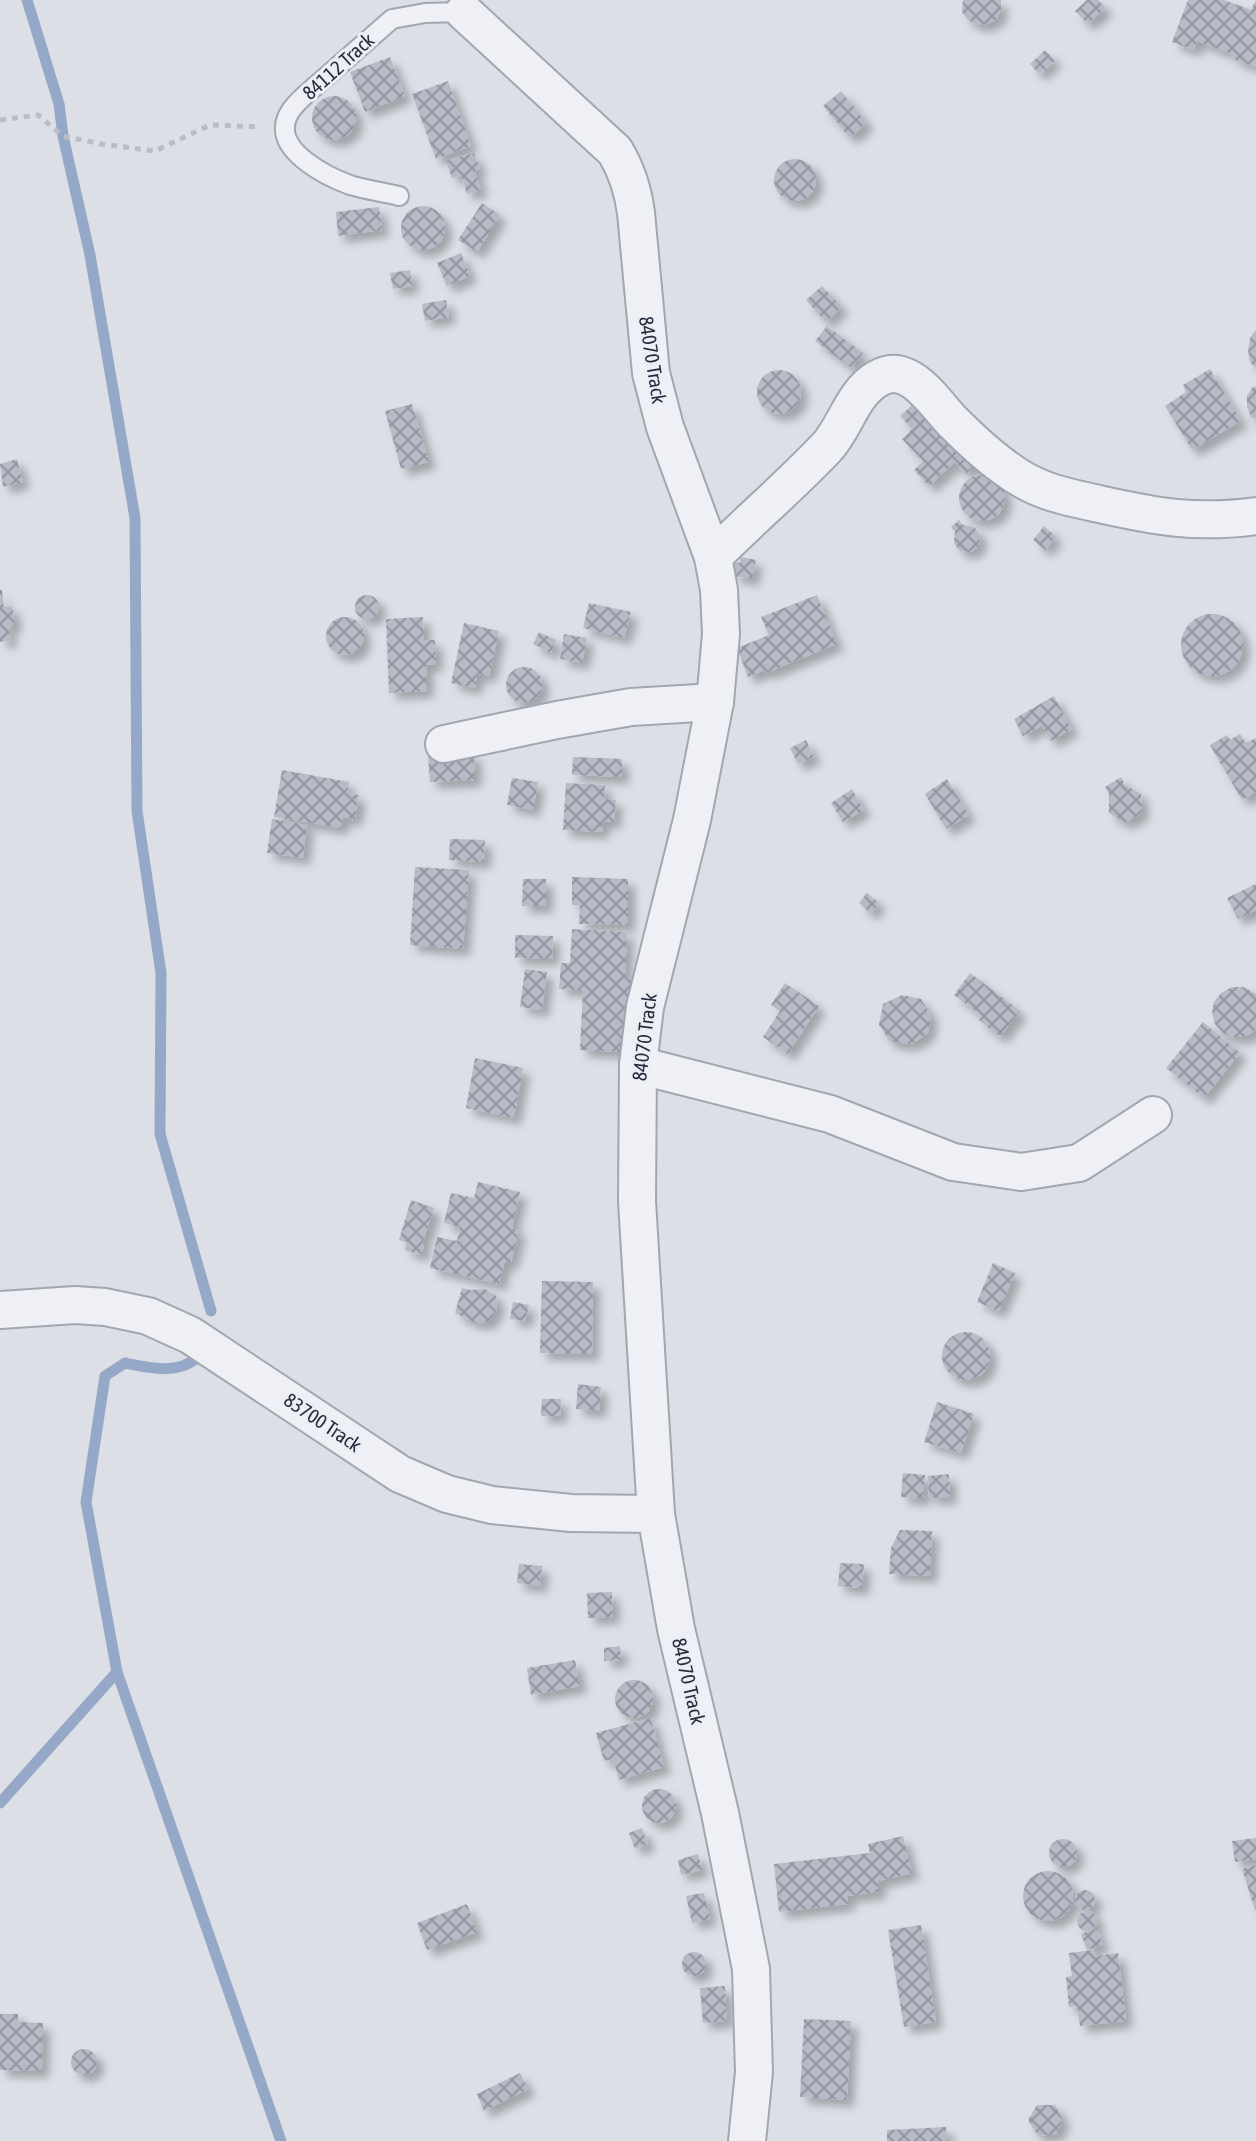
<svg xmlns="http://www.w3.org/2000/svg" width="1256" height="2141" viewBox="0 0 1256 2141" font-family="'Asap Condensed',sans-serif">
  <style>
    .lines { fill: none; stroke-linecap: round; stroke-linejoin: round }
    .stream { stroke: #96a8c7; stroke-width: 11 }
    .building { fill: url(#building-cross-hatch); filter: url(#shadow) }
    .service-casing { stroke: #a2a6b0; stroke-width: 22 }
    .minor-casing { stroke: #a2a6b0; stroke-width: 40 }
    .path { stroke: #bbbdc5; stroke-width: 5; stroke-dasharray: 6 6; stroke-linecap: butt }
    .service { stroke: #eff0f5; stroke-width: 18 }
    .minor { stroke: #eff0f5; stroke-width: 36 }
    .labels { text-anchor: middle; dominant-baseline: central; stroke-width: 6; stroke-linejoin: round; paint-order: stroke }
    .street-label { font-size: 20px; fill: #262c3d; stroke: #ebeef4 }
  </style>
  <defs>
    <pattern id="building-cross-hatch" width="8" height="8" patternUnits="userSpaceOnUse" patternTransform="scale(2)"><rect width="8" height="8" fill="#b6bac6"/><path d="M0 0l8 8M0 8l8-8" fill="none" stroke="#9497a2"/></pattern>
    <filter id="shadow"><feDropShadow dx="7" dy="7" stdDeviation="4" flood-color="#0004"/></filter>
  </defs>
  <rect width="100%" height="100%" fill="#dcdfe6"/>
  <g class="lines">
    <g class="stream">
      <path d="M27 0 59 104 63 136 90 255 135 518 137 811 161 973 160 1134 211 1311"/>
      <path d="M198 1357C178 1375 149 1368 125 1363L105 1376 86 1502 117 1672 281 2141"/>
      <path d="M0 1803 117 1672"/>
    </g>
  </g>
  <g class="building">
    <path d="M963 0H1001V9L997 19 988 24 978 25 968 20 962 12Z"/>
    <path d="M1087 0H1098L1106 8 1088 24 1075 11Z"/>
    <path d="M1188 0H1224L1251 10 1256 0V67L1233 59 1234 55 1197 41 1194 50 1172 42Z"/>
    <path d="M1045 50 1055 61 1039 74 1030 64Z"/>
    <path d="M390 57 405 96 365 112 350 72Z"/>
    <path d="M448 81 471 146 436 159 412 94Z"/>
    <path d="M841 91 867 123 850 138 823 106Z"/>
    <circle cx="334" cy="118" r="22"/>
    <path d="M474 153 480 169 475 171 481 190 467 194 461 175 452 178 446 161Z"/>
    <circle cx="795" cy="180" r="21"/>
    <path d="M482 203 500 215 477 252 458 240Z"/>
    <circle cx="423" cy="228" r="22"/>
    <path d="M379 207 382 230 338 236 336 212Z"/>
    <path d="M461 253 470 276 447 286 437 263Z"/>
    <path d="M410 270 412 286 393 289 390 273Z"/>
    <path d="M822 286 842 307 826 322 806 300Z"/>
    <path d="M446 300 449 317 425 321 422 304Z"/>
    <path d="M827 326 863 353 851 368 815 341Z"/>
    <path d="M1256 330V368L1250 362 1248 350 1250 338Z"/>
    <path d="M1210 369 1241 421 1192 450 1165 406 1186 392 1183 385Z"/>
    <circle cx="779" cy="392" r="22"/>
    <path d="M1256 386V419L1251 417 1247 407V396L1252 388Z"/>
    <path d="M922 396 981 461 966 474 955 462 929 486 914 470 923 461 902 439 912 429 900 416Z"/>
    <path d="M412 404 429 462 401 469 385 411Z"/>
    <path d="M17 459 23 482 3 487 0 464Z"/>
    <circle cx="982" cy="498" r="23"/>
    <path d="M959 520 963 525 974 527 980 535 979 546 971 552 960 551 954 543 955 532 951 527Z"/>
    <path d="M1044 526 1056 537 1045 550 1033 540Z"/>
    <path d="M740 557 756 560 752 579 733 576 735 562 740 563Z"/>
    <path d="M0 590H2L4 607 12 606 15 625 8 627 11 640 0 642Z"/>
    <path d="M817 595 837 644 766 673 765 670 748 677 737 648 769 635 761 617Z"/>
    <circle cx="367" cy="607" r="12"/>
    <path d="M589 603 631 612 624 638 583 628Z"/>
    <circle cx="1212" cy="645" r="31"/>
    <circle cx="345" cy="636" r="19"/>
    <path d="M423 617 424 640H435L436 664 426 665 427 691 389 693 386 619Z"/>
    <path d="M464 623 499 631 489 676 477 674 475 688 451 683Z"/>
    <path d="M539 632 556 640 551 653 533 644Z"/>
    <path d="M564 634 587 638 582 663 560 659Z"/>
    <circle cx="524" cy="685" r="18"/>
    <path d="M1054 696 1072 729 1051 741 1042 726 1023 736 1014 719Z"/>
    <path d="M1240 734 1246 743 1256 738V792L1242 800 1210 745 1227 735 1230 740Z"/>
    <path d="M806 740 814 757 798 764 790 748Z"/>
    <path d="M474 753 475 780 430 782 428 755Z"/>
    <path d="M573 757 622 759V777L572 775Z"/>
    <path d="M282 770 349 782 347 793 359 795 355 820 343 817 341 828 274 817Z"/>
    <path d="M1121 777 1125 785 1141 794 1142 813 1125 823 1109 813V794L1105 787Z"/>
    <path d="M512 778 538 782 533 810 507 805Z"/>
    <path d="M947 779 969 815 946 829 925 794Z"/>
    <path d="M566 783 605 785 604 799 616 800 614 822 603 821 602 832 563 830Z"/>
    <path d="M852 789 864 810 843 822 831 803Z"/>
    <path d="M272 819 307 825 303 858 267 853Z"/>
    <path d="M450 839 485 840 484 862 449 860Z"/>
    <path d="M415 867 469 870 463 949 410 945Z"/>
    <path d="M572 877 628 879V925L579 924 580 905H572Z"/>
    <path d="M523 879H546V906H522Z"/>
    <path d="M1256 884V910L1238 919 1227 898Z"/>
    <path d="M867 893 879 903 871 914 859 903Z"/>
    <path d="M572 929 627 932 625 977H633L632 1007H624L621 1052 580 1050 583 990 559 989 561 963H570Z"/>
    <path d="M515 935 553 936 552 959 515 958Z"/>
    <path d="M525 969 547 972 542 1010 520 1007Z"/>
    <path d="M970 973 1020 1011 1000 1037 979 1020 982 1016 954 995Z"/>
    <path d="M785 983 819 1006 788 1054 763 1037 780 1011 771 1005Z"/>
    <path d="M1232 987H1243L1256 994V1030L1245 1037H1233L1223 1033 1215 1024 1212 1013 1214 1002 1221 993Z"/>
    <path d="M902 995 921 999 931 1015 928 1033 912 1044 890 1042 879 1025 883 1004Z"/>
    <path d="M1203 1022 1240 1053 1204 1098 1166 1068Z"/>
    <path d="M475 1058 523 1068 514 1118 466 1108Z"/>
    <path d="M478 1182 520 1192 512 1228 519 1230 511 1263 505 1261 499 1284 430 1268 437 1237 457 1241 460 1227 444 1223 451 1193 474 1198Z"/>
    <path d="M411 1200 434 1208 422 1245 424 1246 421 1255 405 1250 407 1242 399 1240Z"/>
    <path d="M993 1263 1015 1273 999 1311 977 1302Z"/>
    <path d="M542 1281 593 1282 592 1354 540 1353Z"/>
    <path d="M462 1288 470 1290 485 1289 496 1296 497 1310 488 1322 475 1323 455 1313Z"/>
    <path d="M513 1302 529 1305 525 1321 510 1319Z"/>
    <circle cx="966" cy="1356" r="24"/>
    <path d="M578 1384 601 1387 599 1411 576 1409Z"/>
    <path d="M542 1399H561L560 1416H541Z"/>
    <path d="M937 1402 974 1414 961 1453 924 1442Z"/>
    <path d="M903 1473 925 1475 923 1499 901 1497Z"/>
    <path d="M949 1474 950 1497 929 1498 928 1476Z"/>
    <path d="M900 1530 932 1531 930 1576 889 1574 891 1548Z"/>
    <path d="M840 1563 864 1564 862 1588 838 1586Z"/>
    <path d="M519 1564 542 1566 540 1586 517 1583Z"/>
    <path d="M612 1592 613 1617 588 1618 587 1593Z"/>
    <path d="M620 1646 621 1660 604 1661V1648Z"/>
    <path d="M575 1660 580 1686 531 1695 527 1668Z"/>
    <circle cx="634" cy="1699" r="19"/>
    <path d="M651 1718 664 1767 619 1780 613 1759 604 1761 596 1733Z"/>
    <circle cx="659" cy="1806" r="17"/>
    <path d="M642 1828 648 1844 635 1849 629 1833Z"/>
    <path d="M903 1836 912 1873 878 1881 879 1892 847 1896 848 1904 779 1912 774 1864 870 1853 868 1844Z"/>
    <path d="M1256 1838V1859L1235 1862 1232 1841Z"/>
    <circle cx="1063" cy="1853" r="14"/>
    <path d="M698 1854 702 1870 681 1875 678 1860Z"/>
    <path d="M1256 1865V1910H1255L1242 1869Z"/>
    <circle cx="1048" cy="1896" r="25"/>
    <circle cx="1085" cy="1900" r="10"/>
    <path d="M704 1893 710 1919 692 1923 686 1896Z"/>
    <path d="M467 1904 477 1932 427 1950 417 1923Z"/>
    <circle cx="1087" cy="1921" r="10"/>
    <path d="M921 1925 936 2022 904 2027 888 1930Z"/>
    <path d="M1097 1928 1103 1945 1087 1950 1081 1934Z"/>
    <path d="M1093 1950 1094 1956 1118 1953 1126 2021 1080 2026 1077 2006 1069 2007 1066 1977 1072 1976 1069 1953Z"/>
    <circle cx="694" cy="1964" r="12"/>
    <path d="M725 1986 727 2021 703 2023 700 1988Z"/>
    <path d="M0 2014H18V2022L43 2023 42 2071 0 2070Z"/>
    <path d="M804 2019 851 2021 847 2100 800 2097Z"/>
    <circle cx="84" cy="2062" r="13"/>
    <path d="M520 2073 528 2089 484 2111 477 2094Z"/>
    <path d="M1037 2105H1055L1063 2120 1056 2134 1038 2136 1028 2120Z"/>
    <path d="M946 2127 947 2141H887V2130Z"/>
  </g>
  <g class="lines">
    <defs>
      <path id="service" d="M399 196C383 192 366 190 350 185 328 177 282 154 285 126 286 113 296 104 304 96L392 19 425 13 464 12"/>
      <g id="minor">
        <path d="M464 12 615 151C627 171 633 189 636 213L651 373 665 427 713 557 719 590 721 634 715 702 692 820 645 1007 638 1065 637 1201 656 1514 676 1629 720 1813 751 1969 754 2072 747 2141"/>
        <path d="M713 557C750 520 791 485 827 447 846 426 852 394 877 379 909 359 934 403 954 423 969 438 986 454 1004 467 1035 491 1062 496 1099 504 1157 517 1196 524 1256 516"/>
        <path d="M444 744 557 720 631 707 715 702"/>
        <path d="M638 1065 830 1114 953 1162 1021 1172 1079 1163 1153 1115"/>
        <path d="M0 1310 75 1305 105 1307 148 1316 190 1335 400 1474 447 1494 492 1505 571 1513 656 1514"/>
      </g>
    </defs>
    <use href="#service" class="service-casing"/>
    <use href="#minor" class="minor-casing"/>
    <path class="path" d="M0 120 38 115 63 136 101 144 155 151 210 125 259 127"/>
    <use href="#service" class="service"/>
    <use href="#minor" class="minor"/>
  </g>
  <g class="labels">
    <g class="street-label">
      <text transform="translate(338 66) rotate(-42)">84112 Track</text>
      <text transform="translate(653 360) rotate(81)">84070 Track</text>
      <text transform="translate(644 1037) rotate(-83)">84070 Track</text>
      <text transform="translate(323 1422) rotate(34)">83700 Track</text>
      <text transform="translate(689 1681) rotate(77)">84070 Track</text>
    </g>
  </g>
</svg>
